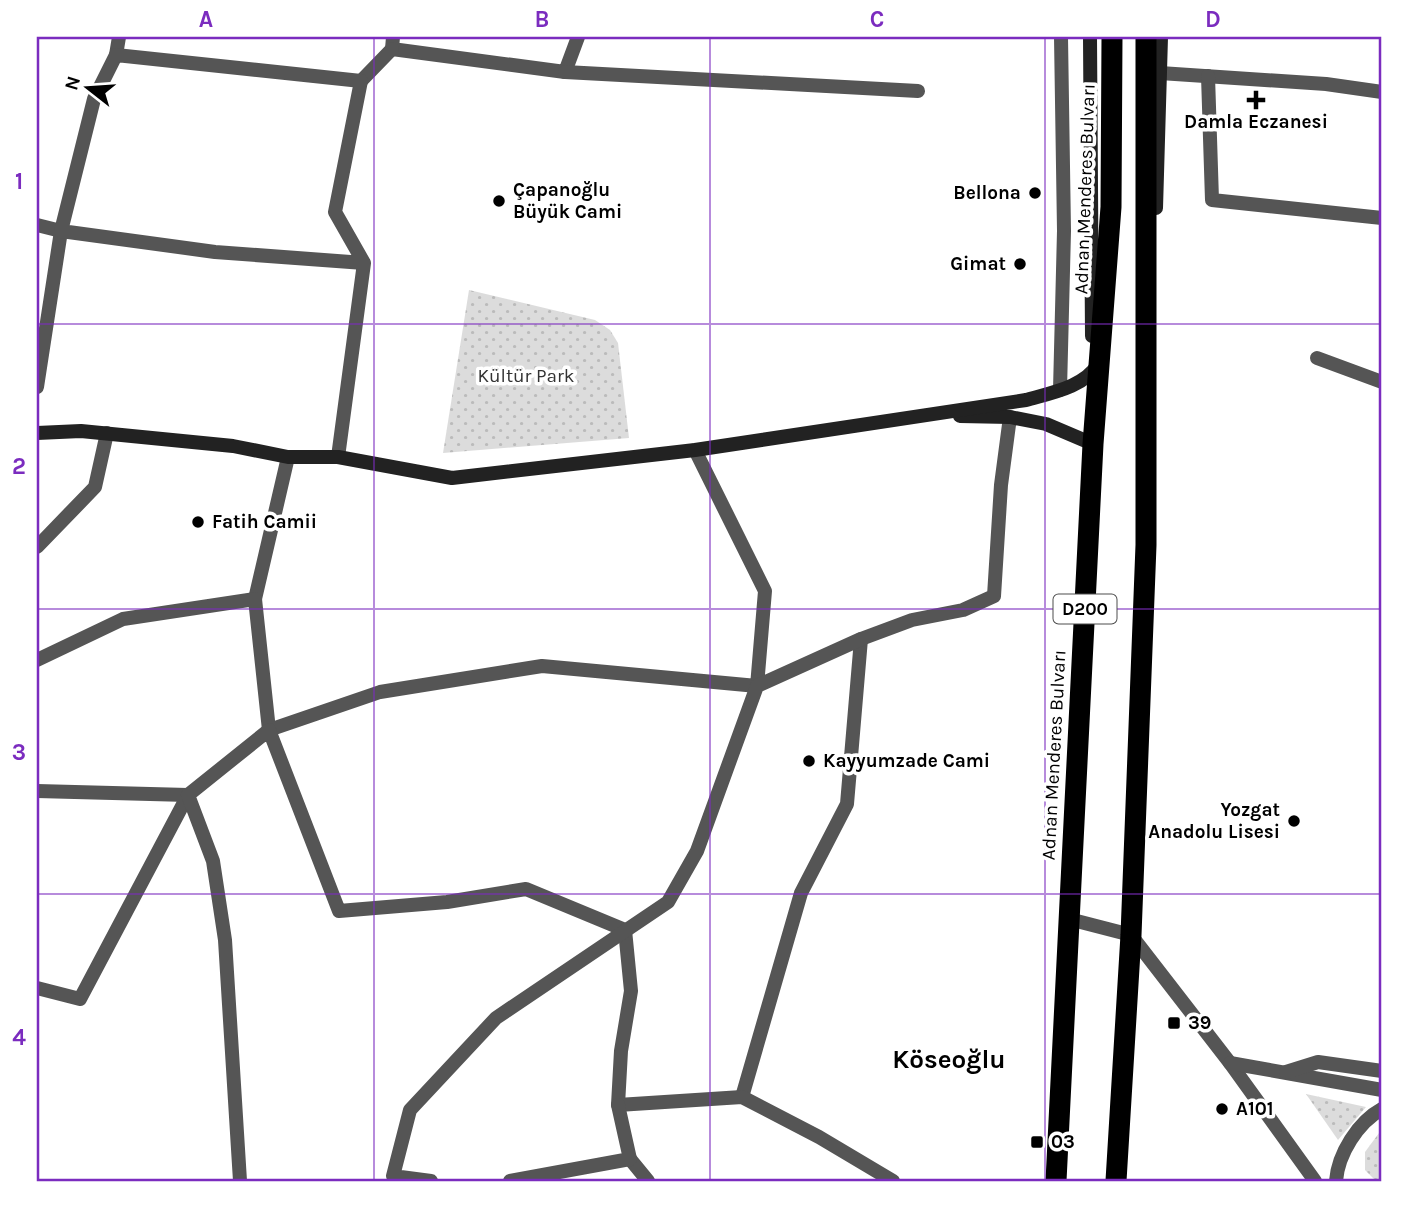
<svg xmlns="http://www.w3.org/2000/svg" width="1419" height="1218" viewBox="0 0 1419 1218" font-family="Karla,sans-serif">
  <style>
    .grass { fill: url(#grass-dots) }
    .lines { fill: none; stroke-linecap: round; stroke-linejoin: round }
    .street { stroke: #555; stroke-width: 14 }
    .secondary { stroke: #222; stroke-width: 14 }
    .highway { stroke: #000; stroke-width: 21 }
    .grid { fill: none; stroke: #7b2cbf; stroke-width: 2; stroke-opacity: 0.55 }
    .poi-dot { fill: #000; stroke: #fff; stroke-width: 2.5 }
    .labels { text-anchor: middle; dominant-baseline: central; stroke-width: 7; stroke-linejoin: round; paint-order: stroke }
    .shield { fill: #fff; stroke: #4c4c4c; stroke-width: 2 }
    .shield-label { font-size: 18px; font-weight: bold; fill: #000 }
    .poi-label { font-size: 19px; font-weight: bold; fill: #000; stroke: #fff; text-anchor: start }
    .street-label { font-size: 19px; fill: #000; stroke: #fff }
    .park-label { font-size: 19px; fill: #333; stroke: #fff }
    .district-label { font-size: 26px; font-weight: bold; fill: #000; stroke: #fff }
    .neatline { fill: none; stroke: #7b2cbf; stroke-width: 2.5 }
    .grid-label { font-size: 23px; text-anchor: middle; font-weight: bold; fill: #7b2cbf }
  </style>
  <defs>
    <pattern id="grass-dots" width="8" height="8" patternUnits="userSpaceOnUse" patternTransform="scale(1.75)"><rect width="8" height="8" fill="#dcdcdc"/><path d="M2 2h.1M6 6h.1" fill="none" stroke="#bbb" stroke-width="1.8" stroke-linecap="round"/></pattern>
  </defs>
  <rect width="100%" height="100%" fill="#fff"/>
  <g class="grass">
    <path d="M469 290 595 320 610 330 618 343 629 438 443 453Z"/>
    <path d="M1306 1094 1366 1107 1338 1140Z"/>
    <path d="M1382 1129V1181H1376L1365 1170V1152Z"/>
  </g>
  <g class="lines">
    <g class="street">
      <path d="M393 37 392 49 565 72 578 37"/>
      <path d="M116 55 119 37"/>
      <path d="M565 72 918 91"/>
      <path d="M1160 73 1326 84 1382 92"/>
      <path d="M1208 76 1212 200 1382 218"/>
      <path d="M361 81 392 49"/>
      <path d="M37 225 61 231 37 387"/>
      <path d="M1317 358 1382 382"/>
      <path d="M1060 390 1064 231 1061 37"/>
      <path d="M338 457 364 263 215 252 61 231 94 99 116 55 361 81 335 212 364 263"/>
      <path d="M37 547 95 487 107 433"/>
      <path d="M255 599 288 457"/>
      <path d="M37 660 123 619 255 599 269 730 380 692 542 666 757 686 765 591 695 450"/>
      <path d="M37 791 188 795 80 999 37 988"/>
      <path d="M1069 919 1131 935 1230 1063 1315 1181"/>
      <path d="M1230 1063 1382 1090"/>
      <path d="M1286 1072 1318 1062 1382 1071"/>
      <path d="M742 1097 801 893 847 804 861 639"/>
      <path d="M630 1159 648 1181"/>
      <path d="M240 1181 225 940 213 861 188 795 269 730 339 911 447 902 526 889 625 930 631 991 621 1051 618 1105 742 1097 819 1137 893 1181"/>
      <path d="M431 1181 393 1176 410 1110 496 1018 668 902 697 851 757 686 861 639 912 620 963 610 994 596 1001 485 1010 417"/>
      <path d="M510 1181 630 1159 618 1105"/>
      <path d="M1336 1181C1338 1154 1358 1122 1382 1109"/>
    </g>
    <g class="secondary">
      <path d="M1090 37 1092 336"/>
      <path d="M1156 208 1161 37"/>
      <path d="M960 416 1010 417 1046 424 1093 444V437"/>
      <path d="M37 433 81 431 233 446 288 457H338L452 478 695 450 1026 400C1050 393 1085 387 1098 364"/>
    </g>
    <g class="highway">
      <path d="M1056 1181 1093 444 1111 207 1112 37"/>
      <path d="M1116 1181 1131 935 1146 545V37"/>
    </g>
  </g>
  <path class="grid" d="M374 37V1181M710 37V1181M1045 37V1181M37 324H1382M37 609H1382M37 894H1382"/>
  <g class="poi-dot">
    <path d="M1252.5 89.5h7v7h7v7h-7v7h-7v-7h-7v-7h7z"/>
    <circle cx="1035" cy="193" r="7"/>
    <circle cx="499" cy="201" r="7"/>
    <circle cx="1020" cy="264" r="7"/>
    <circle cx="198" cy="522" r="7"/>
    <circle cx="809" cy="761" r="7"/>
    <circle cx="1294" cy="821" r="7"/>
    <rect x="1167" y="1016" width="14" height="14" rx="3.5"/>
    <circle cx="1222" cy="1109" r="7"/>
    <rect x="1030" y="1135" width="14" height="14" rx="3.5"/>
  </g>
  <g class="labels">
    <rect class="shield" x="1053.5" y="594.5" width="63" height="29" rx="5"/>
    <g class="shield-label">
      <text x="1085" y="609">D200</text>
    </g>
    <g class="poi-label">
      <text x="1256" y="122" text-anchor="middle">Damla Eczanesi</text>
      <text x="513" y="190">Çapanoğlu<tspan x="513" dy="22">Büyük Cami</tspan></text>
      <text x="1021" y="193" text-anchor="end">Bellona</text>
      <text x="1006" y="264" text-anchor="end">Gimat</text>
      <text x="212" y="522">Fatih Camii</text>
      <text x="823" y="761">Kayyumzade Cami</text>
      <text x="1280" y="810" text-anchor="end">Yozgat<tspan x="1280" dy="22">Anadolu Lisesi</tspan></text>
      <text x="1188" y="1023">39</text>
      <text x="1236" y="1109">A101</text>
      <text x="1051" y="1142">03</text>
    </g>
    <g class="street-label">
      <text transform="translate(1085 189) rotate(-88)">Adnan Menderes Bulvarı</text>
      <text transform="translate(1054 755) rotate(-87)">Adnan Menderes Bulvarı</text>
    </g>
    <g class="park-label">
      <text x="526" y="376">Kültür Park</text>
    </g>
    <g class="district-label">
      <text x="949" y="1059">Köseoğlu</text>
    </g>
  </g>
  <rect width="1419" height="1218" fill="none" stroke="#ffffff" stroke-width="77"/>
  <g transform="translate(88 88) rotate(287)" stroke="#ffffff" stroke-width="5" paint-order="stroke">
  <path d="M0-5L12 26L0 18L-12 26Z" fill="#000000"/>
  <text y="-10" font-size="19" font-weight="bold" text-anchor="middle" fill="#000000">N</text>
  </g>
  <rect x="38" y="38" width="1342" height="1142" class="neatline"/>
  <g class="grid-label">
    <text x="206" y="27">A</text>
    <text x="542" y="27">B</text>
    <text x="877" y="27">C</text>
    <text x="1213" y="27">D</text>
    <text x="19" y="189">1</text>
    <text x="19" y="474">2</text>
    <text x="19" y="760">3</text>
    <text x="19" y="1045">4</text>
  </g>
</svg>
